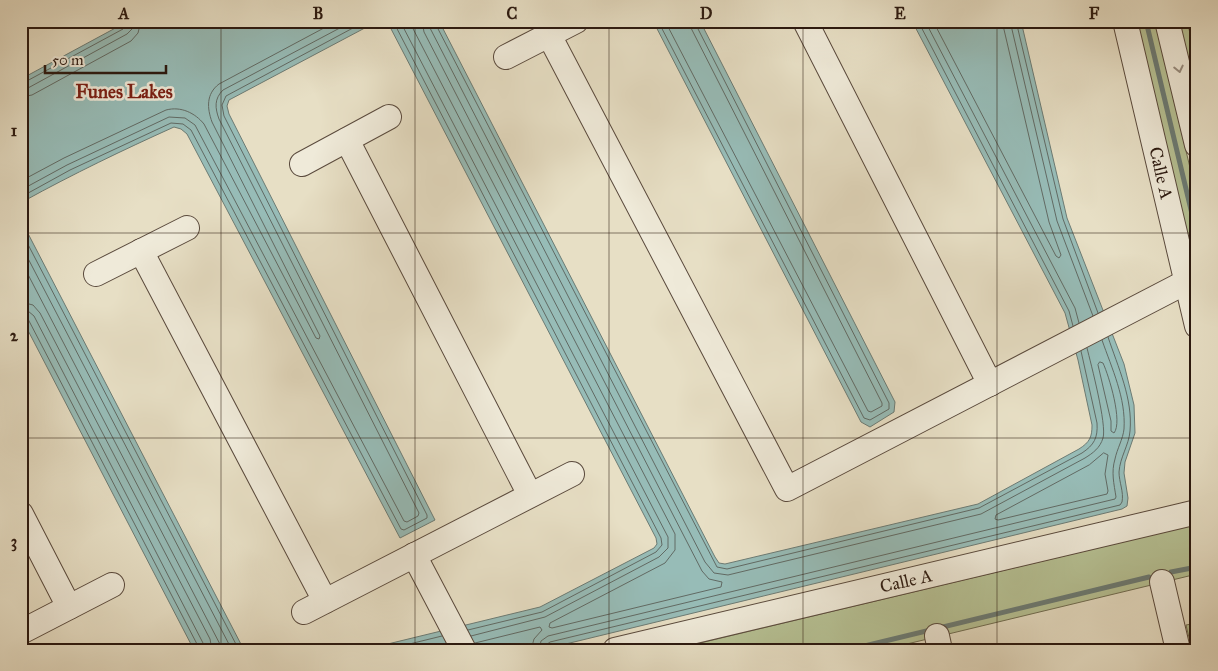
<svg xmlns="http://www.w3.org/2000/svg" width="1218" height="671" viewBox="0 0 1218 671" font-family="'IM FELL Great Primer',serif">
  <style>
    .green { fill: #b6c194; stroke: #706d52 }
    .water { fill: #97bcb7; stroke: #6c7b74 }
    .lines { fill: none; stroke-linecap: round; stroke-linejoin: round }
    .shore { stroke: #616a64; stroke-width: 1 }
    .stream { stroke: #6c7b74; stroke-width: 5 }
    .minor-casing { stroke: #5a4a3d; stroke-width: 26 }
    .minor { stroke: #efead9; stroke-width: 24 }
    .oneway { stroke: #978c7f }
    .grid { fill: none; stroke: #2b1910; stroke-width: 1; stroke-opacity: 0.55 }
    .labels { text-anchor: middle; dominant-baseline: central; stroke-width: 5; stroke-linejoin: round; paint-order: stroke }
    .street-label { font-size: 18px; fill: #2b1910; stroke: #efead9 }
    .neighbourhood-label { font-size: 19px; font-weight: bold; fill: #7a1f14; stroke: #efead9 }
    .neatline { fill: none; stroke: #2b1910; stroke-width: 2 }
    .grid-label { font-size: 16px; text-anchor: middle; font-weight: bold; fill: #2b1910 }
  </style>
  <rect width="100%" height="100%" fill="#e7dfc5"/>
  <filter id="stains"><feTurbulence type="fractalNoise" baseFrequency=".004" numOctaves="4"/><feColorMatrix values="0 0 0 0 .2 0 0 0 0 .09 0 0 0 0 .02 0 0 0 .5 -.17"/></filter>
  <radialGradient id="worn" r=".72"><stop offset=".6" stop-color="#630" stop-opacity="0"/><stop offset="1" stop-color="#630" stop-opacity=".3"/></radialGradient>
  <g class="green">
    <path d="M1136 21H1155L1197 197V278Z"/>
    <path d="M1175 21H1187L1197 62V111Z"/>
    <path d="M1197 524V574L882 650H671Z"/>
    <path d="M1197 623V650H1192L1186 625Z"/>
  </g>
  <g class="water">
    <path d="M123 21H378L229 100 227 106 229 114 435 520 400 538 187 134 181 129 174 127C123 150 73 174 24 201L21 206V79L121 25Z"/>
    <path d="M384 21H439L715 557 719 563 725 564 978 504 1079 449C1090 442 1092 437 1092 425L1078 360 1065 313 912 21H1021L1067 218 1124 364 1134 405 1135 433 1125 462 1124 473 1128 498 1127 506 1122 509 541 650H363L540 607 654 548 657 544 656 538 389 25Z"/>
    <path d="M653 21H700L895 402 894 412 870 427 861 422Z"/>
    <path d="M21 220 244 650H194L21 317Z"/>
  </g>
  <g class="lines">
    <g class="shore">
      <path d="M393 21 661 538 662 545 656 552 542 612 468 630"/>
      <path d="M400 21 668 537V548L659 557 545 617 471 636"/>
      <path d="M409 21 675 534V550L665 563 550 623 549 627 552 628 721 587 722 582 709 579 702 571 424 32 422 21"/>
      <path d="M429 21 430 28 705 562 714 573 728 575 981 514 1085 458C1093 453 1100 448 1103 438 1107 425 1091 364 1087 348"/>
      <path d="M435 21 436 25 717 567 727 569 979 508 1082 453C1094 445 1098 438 1097 423L1081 351"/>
      <path d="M658 21 864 418 870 420 889 409V403L696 25V21"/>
      <path d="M665 21 868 411 871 412 882 406V403L691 28 689 21"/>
      <path d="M918 21 1069 311 1073 326"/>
      <path d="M925 21 1075 308 1079 323"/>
      <path d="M933 21 1056 256 1059 258 1061 255 1049 222 1002 21"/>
      <path d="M1010 21 1057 221 1093 316"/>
      <path d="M1016 21 1063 219 1098 313"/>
      <path d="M21 83 25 82 123 29 127 21"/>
      <path d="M21 89 28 88 127 34 132 29 133 21"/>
      <path d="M21 97 32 95 131 41 138 33 141 21"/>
      <path d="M21 181 64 158 166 110C181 106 195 113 204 124L316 338 319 339 320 336 212 122C207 108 206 94 219 84L337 21"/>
      <path d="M21 190 67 165 169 117 185 118 195 125 404 521 407 522 418 516 419 513 219 119C215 108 214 99 223 90L353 21"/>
      <path d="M21 197 70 170 171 123 183 124 191 130 401 529 404 530 427 518V515L224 116 222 105 226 96 366 21"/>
      <path d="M21 231 239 650"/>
      <path d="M21 245 232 650"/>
      <path d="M21 261 223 650"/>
      <path d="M21 302 33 305 40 313 210 639 212 650"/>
      <path d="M21 309 28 311 34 316 203 643 205 650"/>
      <path d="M21 316H25L28 319 198 646V650"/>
      <path d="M1100 362 1103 363C1109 376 1123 422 1114 433L1111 431V421L1098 365Z"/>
      <path d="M1104 453 1108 455 1105 474 1108 491 1107 494 998 520 995 519 996 515 1089 465Z"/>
      <path d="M475 643 540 627 542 630 534 639 531 650"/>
      <path d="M385 650 442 636"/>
      <path d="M539 650 541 641 548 636 1115 499 1116 497C1114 484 1111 472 1115 459 1117 449 1123 439 1124 429 1126 398 1112 369 1102 340"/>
      <path d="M545 650 546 645 550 642 1120 505 1122 502C1124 492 1119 482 1119 472 1120 457 1129 445 1130 431 1133 399 1118 367 1108 337"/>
    </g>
    <g class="stream">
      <path d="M1146 21 1197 235"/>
      <path d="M1171 572 1197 567"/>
      <path d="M848 650 1149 577"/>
    </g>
    <defs>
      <g id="minor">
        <path d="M805 21 990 384"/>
        <path d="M1125 21 1197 326"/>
        <path d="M1167 21 1197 145"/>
        <path d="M549 35 787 489 1186 282"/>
        <path d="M506 57 576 21"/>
        <path d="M347 140 530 495"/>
        <path d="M302 164 389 117"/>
        <path d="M141 251 325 601"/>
        <path d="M96 274 187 228"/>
        <path d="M21 514 69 607"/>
        <path d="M414 555 464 650"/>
        <path d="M1162 582 1178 650"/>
        <path d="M304 612 572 474"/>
        <path d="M21 632 112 585"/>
        <path d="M937 636 940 650"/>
        <path d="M615 650 1197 512"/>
      </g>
    </defs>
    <use href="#minor" class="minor-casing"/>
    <use href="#minor" class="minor"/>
  </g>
  <defs><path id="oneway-chevron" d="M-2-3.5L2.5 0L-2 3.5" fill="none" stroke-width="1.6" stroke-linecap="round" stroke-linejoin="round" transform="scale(1.25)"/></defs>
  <use class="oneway" href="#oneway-chevron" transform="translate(1179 69) rotate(77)"/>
  <path class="grid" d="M221 21V650M415 21V650M609 21V650M803 21V650M997 21V650M21 233H1197M21 438H1197"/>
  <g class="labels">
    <g class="street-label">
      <text transform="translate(1161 173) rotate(77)">Calle A</text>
      <text transform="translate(906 581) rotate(-13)">Calle A</text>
    </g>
    <g class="neighbourhood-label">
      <text x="124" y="91">Funes Lakes</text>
    </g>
  </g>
  <rect width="1218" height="671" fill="none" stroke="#e7dfc5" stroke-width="55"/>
  <path d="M45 65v8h121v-8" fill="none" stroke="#2b1910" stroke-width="2.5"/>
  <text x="52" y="65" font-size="15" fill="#2b1910" stroke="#efead9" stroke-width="4" paint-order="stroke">50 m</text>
  <rect x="28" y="28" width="1162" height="616" class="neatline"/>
  <g class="grid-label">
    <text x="124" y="19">A</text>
    <text x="318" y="19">B</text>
    <text x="512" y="19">C</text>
    <text x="706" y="19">D</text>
    <text x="900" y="19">E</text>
    <text x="1094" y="19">F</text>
    <text x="14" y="136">1</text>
    <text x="14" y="341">2</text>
    <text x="14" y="547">3</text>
  </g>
  <rect width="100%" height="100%" filter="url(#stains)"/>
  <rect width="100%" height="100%" fill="url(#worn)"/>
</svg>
